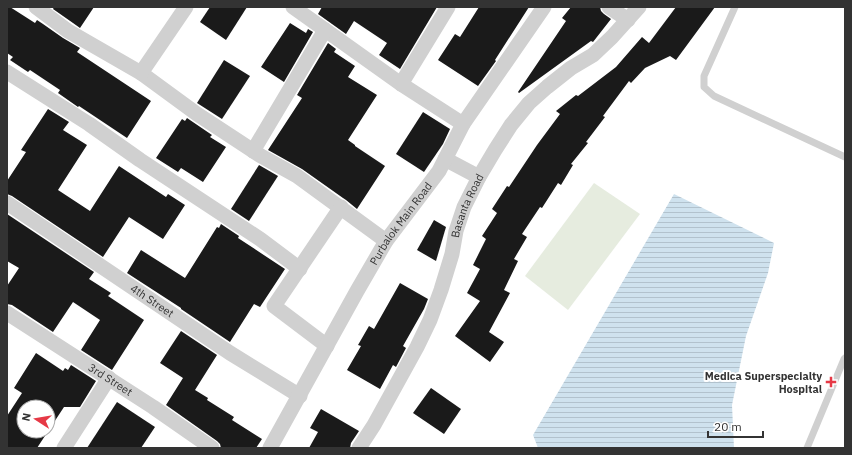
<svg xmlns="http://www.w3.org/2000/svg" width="852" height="455" viewBox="0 0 852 455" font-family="'IBM Plex Sans',sans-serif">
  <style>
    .garden { fill: #e6ecdf }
    .water { fill: url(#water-rules) }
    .building { fill: #1a1a1a; fill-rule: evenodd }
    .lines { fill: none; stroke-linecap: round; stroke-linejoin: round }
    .lane { stroke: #d0d0d0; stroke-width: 7 }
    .street { stroke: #d0d0d0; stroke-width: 15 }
    .poi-dot { fill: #e63946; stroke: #fff; stroke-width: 1.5 }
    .labels { text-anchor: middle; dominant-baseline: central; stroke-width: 4; stroke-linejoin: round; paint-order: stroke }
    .street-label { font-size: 11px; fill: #333; stroke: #fff }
    .poi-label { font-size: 11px; font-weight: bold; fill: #333; stroke: #fff; text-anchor: end }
  </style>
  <defs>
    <pattern id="water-rules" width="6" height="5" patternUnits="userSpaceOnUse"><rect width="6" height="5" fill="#cfe2ee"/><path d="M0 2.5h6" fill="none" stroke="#b2c2cd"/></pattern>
  </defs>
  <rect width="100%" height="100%" fill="#fff"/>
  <path class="garden" d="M594 183 640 214 568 310 525 276Z"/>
  <path class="water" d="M674 194 774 243 768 273 746 336 732 405 734 448H538L533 435Z"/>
  <g class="building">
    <path d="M7 7H10L35 23 37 20 43 24 63 38 80 48 77 52 151 101 127 138 79 106 78 107 58 93 60 90 30 70 28 72 10 60 13 57 7 53Z"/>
    <path d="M54 7H94L80 28 73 23 53 9Z"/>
    <path d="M210 7H247L226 40 200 22Z"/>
    <path d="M322 7H437L400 69 379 55 387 43 354 21 346 34 318 14Z"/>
    <path d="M479 7H529L495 60 496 61 478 86 438 60 455 34 460 37Z"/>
    <path d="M571 7H600L601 11 604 14 611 19 593 42 591 41 519 93 518 92 566 21 562 18Z"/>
    <path d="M676 7H715L676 60 670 56 645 68 631 83 629 81 603 116 605 117 586 142 588 143 571 164 573 165 561 185 558 183 542 208 540 207 522 234 527 237 514 259 518 261 504 290 510 293 489 332 504 342 490 362 455 336 480 301 467 293 480 269 473 265 486 239 482 236 497 213 492 209 507 186 509 187 537 145 560 114 556 111 576 95 578 96 616 67 642 37 649 43Z"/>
    <path d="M290 23 306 33 308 29 313 32 284 82 261 67Z"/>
    <path d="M328 43 336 49 334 52 355 66 348 77 377 95 348 140 355 145V146L385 166 357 209 346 200 343 198 302 169 268 150 302 98 297 95Z"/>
    <path d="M224 60 250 76 222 119 197 103Z"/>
    <path d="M48 109 69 122 63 130 87 145 58 190 90 211 119 166 166 197 168 194 185 205 163 239 129 217 103 257 12 196 7 194V181L26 152 21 150Z"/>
    <path d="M423 112 450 129 443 144 424 172 396 154Z"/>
    <path d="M187 118 212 135 210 137 226 147 203 182 181 168 178 172 156 158 182 119 185 121Z"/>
    <path d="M259 165 278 176 249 221 231 209Z"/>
    <path d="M7 214 94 272 89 279 111 293 108 296 144 320 112 370 81 350 100 320 73 302 53 332 12 305 7 304V286L19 268 7 261Z"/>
    <path d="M434 220 446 227 436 261 417 250Z"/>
    <path d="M221 224 239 236 238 238 285 269 260 307 254 304 230 342 181 309V308L127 273 141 250 185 278 217 227 219 228Z"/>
    <path d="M400 283 428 299 424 309 403 346 406 348 396 367 393 365 380 389 347 370 361 346 358 345 369 326 374 329Z"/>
    <path d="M181 331 217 355 195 390 208 398 207 400 234 417 232 420 262 439 256 448H221L220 444 217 441 166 405 183 378 160 363Z"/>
    <path d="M36 353 63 371 65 368 68 370 71 365 96 381 80 407H64L37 448H7V416L22 393 14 388ZM24 407H48V431H24Z"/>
    <path d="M431 388 461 409 444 434 413 413Z"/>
    <path d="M117 402 155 427 141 448H87Z"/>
    <path d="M321 409 359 431 351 443 350 448H309L318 432 310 428Z"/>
  </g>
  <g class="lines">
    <g class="lane">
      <path d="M735 7 704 76V87L714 96 845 157"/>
      <path d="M807 448 844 359 845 358"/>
    </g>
    <g class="street">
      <path d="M36 7 68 31 141 73 197 114 261 156 297 176 386 241"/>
      <path d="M293 7 401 84 463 124"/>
      <path d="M609 7 628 20"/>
      <path d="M7 72 89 124 140 160 260 239 300 269"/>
      <path d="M141 73 186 7"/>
      <path d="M401 84 448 7"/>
      <path d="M253 151 325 30"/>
      <path d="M445 159 479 177"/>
      <path id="s1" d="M7 203 230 353 300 396"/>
      <path id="s2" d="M7 313 153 407 212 448"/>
      <path d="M327 346 274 306 341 207"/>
      <path d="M64 448 109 378"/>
      <path id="s3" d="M270 448 357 291 386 241 439 171 463 124 544 7"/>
      <path id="s4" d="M359 448 374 425 417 347 430 320 441 290 452 254 456 231 464 207 479 177 495 150 511 125 529 103 547 87 571 68 593 55 612 37 639 7"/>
    </g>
  </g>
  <path class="poi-dot" d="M829 376h4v4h4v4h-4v4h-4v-4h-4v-4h4z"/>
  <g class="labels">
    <g class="street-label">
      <text stroke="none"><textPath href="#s4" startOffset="267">Basanta Road</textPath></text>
      <text stroke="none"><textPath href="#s3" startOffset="260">Purbalok Main Road</textPath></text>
      <text stroke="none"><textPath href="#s1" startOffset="175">4th Street</textPath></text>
      <text stroke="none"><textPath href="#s2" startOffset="123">3rd Street</textPath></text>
    </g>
    <g class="poi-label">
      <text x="822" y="376">Medica Superspecialty<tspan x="822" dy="13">Hospital</tspan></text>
    </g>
  </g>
  <rect width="852" height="455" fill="none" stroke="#333333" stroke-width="16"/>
  <g transform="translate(36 419) rotate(282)"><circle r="19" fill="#ffffff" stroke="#adadad"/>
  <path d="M0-3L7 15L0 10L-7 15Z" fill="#e63946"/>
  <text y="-6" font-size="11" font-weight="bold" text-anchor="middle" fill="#333333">N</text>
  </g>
  <path d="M708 431v6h55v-6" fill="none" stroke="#333333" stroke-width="2"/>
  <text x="714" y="431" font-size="12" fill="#333333" stroke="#ffffff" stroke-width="3" paint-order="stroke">20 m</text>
</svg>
